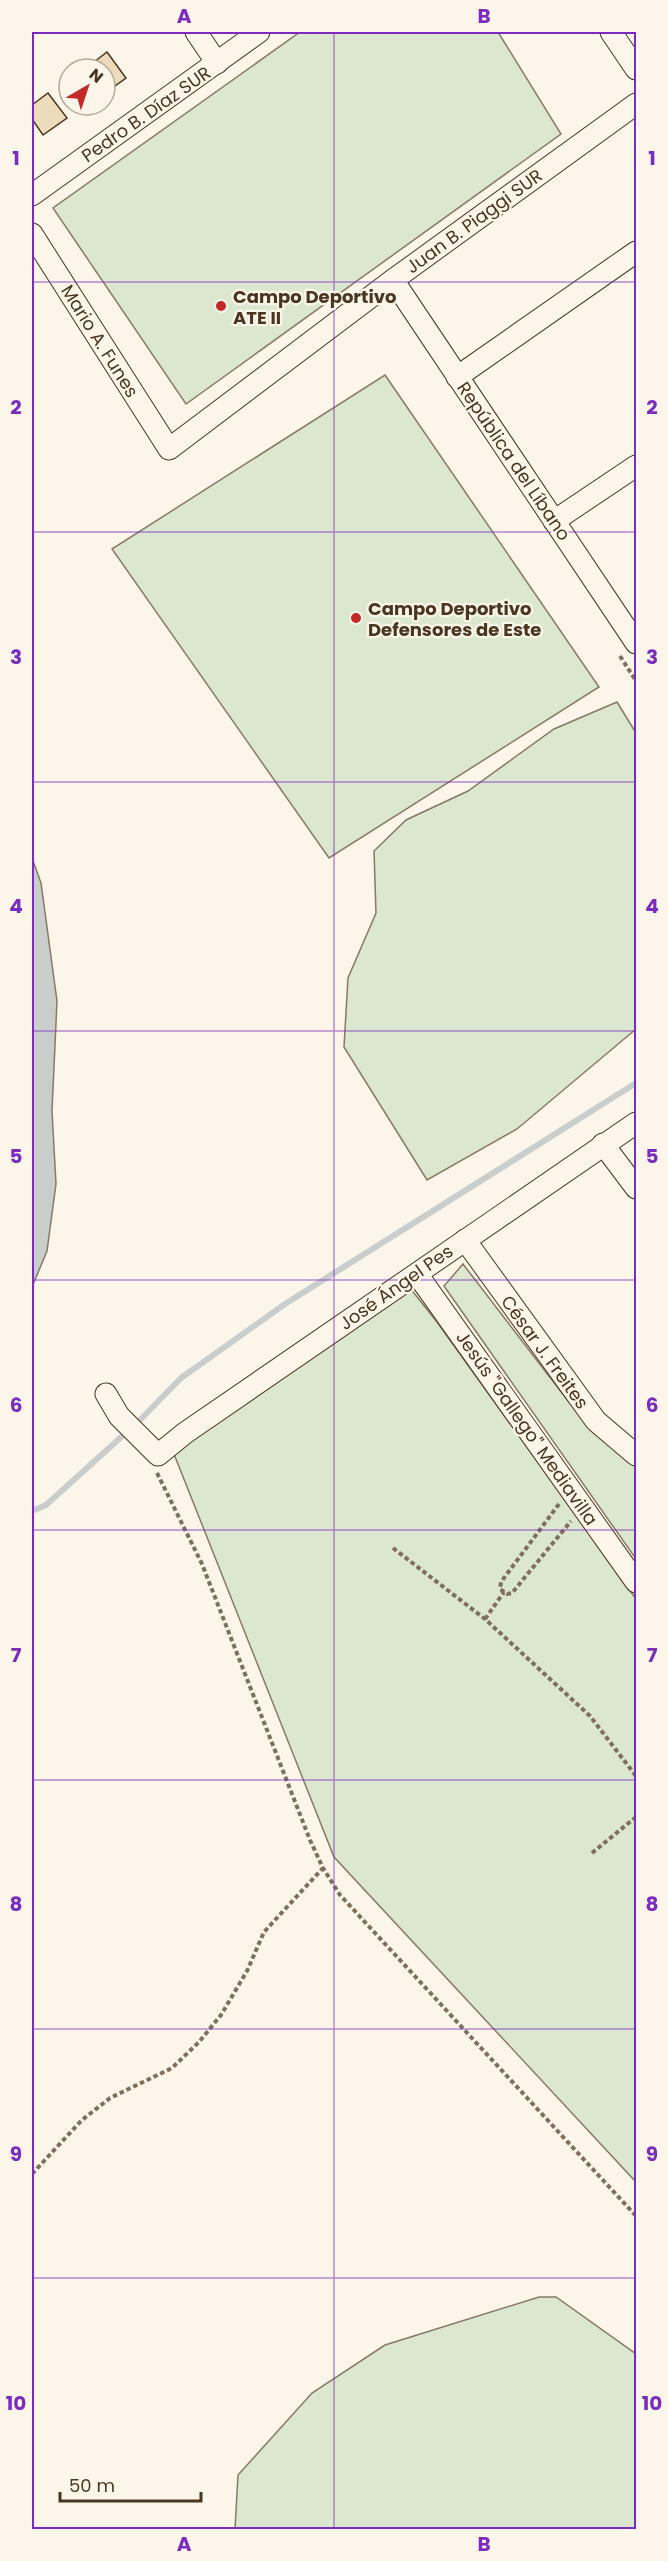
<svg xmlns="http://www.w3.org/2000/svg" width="668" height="2561" viewBox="0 0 668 2561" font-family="Poppins,sans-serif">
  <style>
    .green { fill: #dce7d0; stroke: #887966; stroke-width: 1.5 }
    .water { fill: #c9cecd; stroke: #887966; stroke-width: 1.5 }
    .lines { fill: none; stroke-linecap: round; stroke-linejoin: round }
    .stream { stroke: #c9cecd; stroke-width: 6 }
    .building { fill: #ecdcbc; stroke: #4a3520; stroke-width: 1.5 }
    .minor-casing { stroke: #4a3520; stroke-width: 23 }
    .path { stroke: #7f6f5c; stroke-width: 4; stroke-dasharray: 4.5 3; stroke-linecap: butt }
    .minor { stroke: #fbf6e9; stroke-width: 21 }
    .grid { fill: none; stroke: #7b2cbf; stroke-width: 1.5; stroke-opacity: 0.55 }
    .poi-dot { fill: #c62828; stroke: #fbf6e9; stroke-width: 2 }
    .labels { text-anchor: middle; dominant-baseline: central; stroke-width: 4.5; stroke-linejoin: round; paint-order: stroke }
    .street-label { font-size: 18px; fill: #4a3520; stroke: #fbf6e9 }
    .poi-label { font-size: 18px; font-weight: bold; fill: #4a3520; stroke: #fbf6e9; text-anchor: start }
    .neatline { fill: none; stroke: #7b2cbf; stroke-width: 2 }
    .grid-label { font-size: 20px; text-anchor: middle; font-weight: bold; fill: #7b2cbf }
  </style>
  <rect width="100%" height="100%" fill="#fbf6e9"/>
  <g class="green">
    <path d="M300 32H498L561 134 186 404 53 208Z"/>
    <path d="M385 375 599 687 329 858 112 549Z"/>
    <path d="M617 702 636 733V1029L517 1129 427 1180 344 1047 348 978 376 913 374 851 406 820 468 791 554 729Z"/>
    <path d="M463 1264 585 1423 636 1466V1559L444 1286Z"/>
    <path d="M410 1288 437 1322 636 1599V2182L334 1857 172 1449Z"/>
    <path d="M539 2297H556L636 2354V2529H235L238 2475 312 2393 385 2345Z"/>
  </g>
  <path class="water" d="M32 858 41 883 57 1001 52 1111 56 1184 47 1251 32 1287Z"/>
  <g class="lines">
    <path class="stream" d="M32 1511 46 1505 139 1421 181 1378 285 1304 636 1083"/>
  </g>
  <g class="building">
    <path d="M107 52 126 78 105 93V69H85Z"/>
    <path d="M48 93 67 118 43 135 32 119V105Z"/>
  </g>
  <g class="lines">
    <defs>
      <g id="minor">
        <path d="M196 32 217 63"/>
        <path d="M611 32 636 69"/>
        <path d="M32 195 259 32"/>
        <path d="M32 234 169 449 393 280 636 104"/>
        <path d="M393 280 636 643"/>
        <path d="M457 377 636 252"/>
        <path d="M554 521 636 466"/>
        <path d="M603 1144 636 1188"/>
        <path d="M465 1240 596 1421 636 1455"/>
        <path d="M417 1274 636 1582"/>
        <path d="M106 1394 119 1416 158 1455 185 1433 636 1123"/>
      </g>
    </defs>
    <use href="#minor" class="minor-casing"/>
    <g class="path">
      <path d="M620 656 636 681"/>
      <path d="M157 1473 202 1564 310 1840 323 1868 340 1895 636 2216"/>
      <path d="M559 1504 501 1582 500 1589 507 1594 512 1593 571 1521"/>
      <path d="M393 1548 485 1619 590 1716 636 1776"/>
      <path d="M485 1619 504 1592"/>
      <path d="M592 1853 636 1817"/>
      <path d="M32 2174 82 2120 110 2098 172 2068 199 2042 221 2015 247 1971 264 1932 323 1868"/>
    </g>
    <use href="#minor" class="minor"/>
  </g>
  <path class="grid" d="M334 32V2530M32 282H636M32 532H636M32 782H636M32 1031H636M32 1280H636M32 1530H636M32 1780H636M32 2029H636M32 2278H636"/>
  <g class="poi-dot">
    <circle cx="221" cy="306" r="6"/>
    <circle cx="356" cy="618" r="6"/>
  </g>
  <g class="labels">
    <g class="street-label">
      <text transform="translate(146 114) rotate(-35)">Pedro B. Díaz SUR</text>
      <text transform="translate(474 221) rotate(-36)">Juan B. Piaggi SUR</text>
      <text transform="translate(100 341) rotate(58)">Mario A. Funes</text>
      <text transform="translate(514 461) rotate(56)">República del Líbano</text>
      <text transform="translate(396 1287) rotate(-35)">José Ángel Pes</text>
      <text transform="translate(545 1352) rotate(54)">César J. Freites</text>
      <text transform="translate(527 1428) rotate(55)">Jesús "Gallego" Mediavilla</text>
    </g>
    <g class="poi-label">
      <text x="233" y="296">Campo Deportivo<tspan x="233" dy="21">ATE II</tspan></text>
      <text x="368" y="608">Campo Deportivo<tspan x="368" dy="21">Defensores de Este</tspan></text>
    </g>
  </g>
  <rect width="668" height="2561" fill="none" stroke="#fbf6e9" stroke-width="66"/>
  <g transform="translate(87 87) rotate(39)"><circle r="28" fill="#fbf6e9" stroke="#b4a999" stroke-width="1.5"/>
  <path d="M0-4.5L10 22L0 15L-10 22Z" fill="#c62828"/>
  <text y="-9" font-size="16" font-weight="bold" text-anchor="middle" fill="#4a3520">N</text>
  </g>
  <path d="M60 2492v9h141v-9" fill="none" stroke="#4a3520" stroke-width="3"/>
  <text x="69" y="2492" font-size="18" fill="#4a3520" stroke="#fbf6e9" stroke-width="4.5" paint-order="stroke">50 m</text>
  <rect x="33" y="33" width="602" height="2495" class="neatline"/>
  <g class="grid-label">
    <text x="184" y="23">A</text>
    <text x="484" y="23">B</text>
    <text x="16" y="165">1</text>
    <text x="652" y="165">1</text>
    <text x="16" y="414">2</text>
    <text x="652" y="414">2</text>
    <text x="16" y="664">3</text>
    <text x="652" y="664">3</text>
    <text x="16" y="913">4</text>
    <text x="652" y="913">4</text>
    <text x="16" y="1163">5</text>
    <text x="652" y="1163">5</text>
    <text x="16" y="1412">6</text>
    <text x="652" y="1412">6</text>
    <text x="16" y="1662">7</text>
    <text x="652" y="1662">7</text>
    <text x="16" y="1911">8</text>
    <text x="652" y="1911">8</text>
    <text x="16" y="2161">9</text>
    <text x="652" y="2161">9</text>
    <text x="16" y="2410">10</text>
    <text x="652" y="2410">10</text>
    <text x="184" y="2551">A</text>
    <text x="484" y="2551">B</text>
  </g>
</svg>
